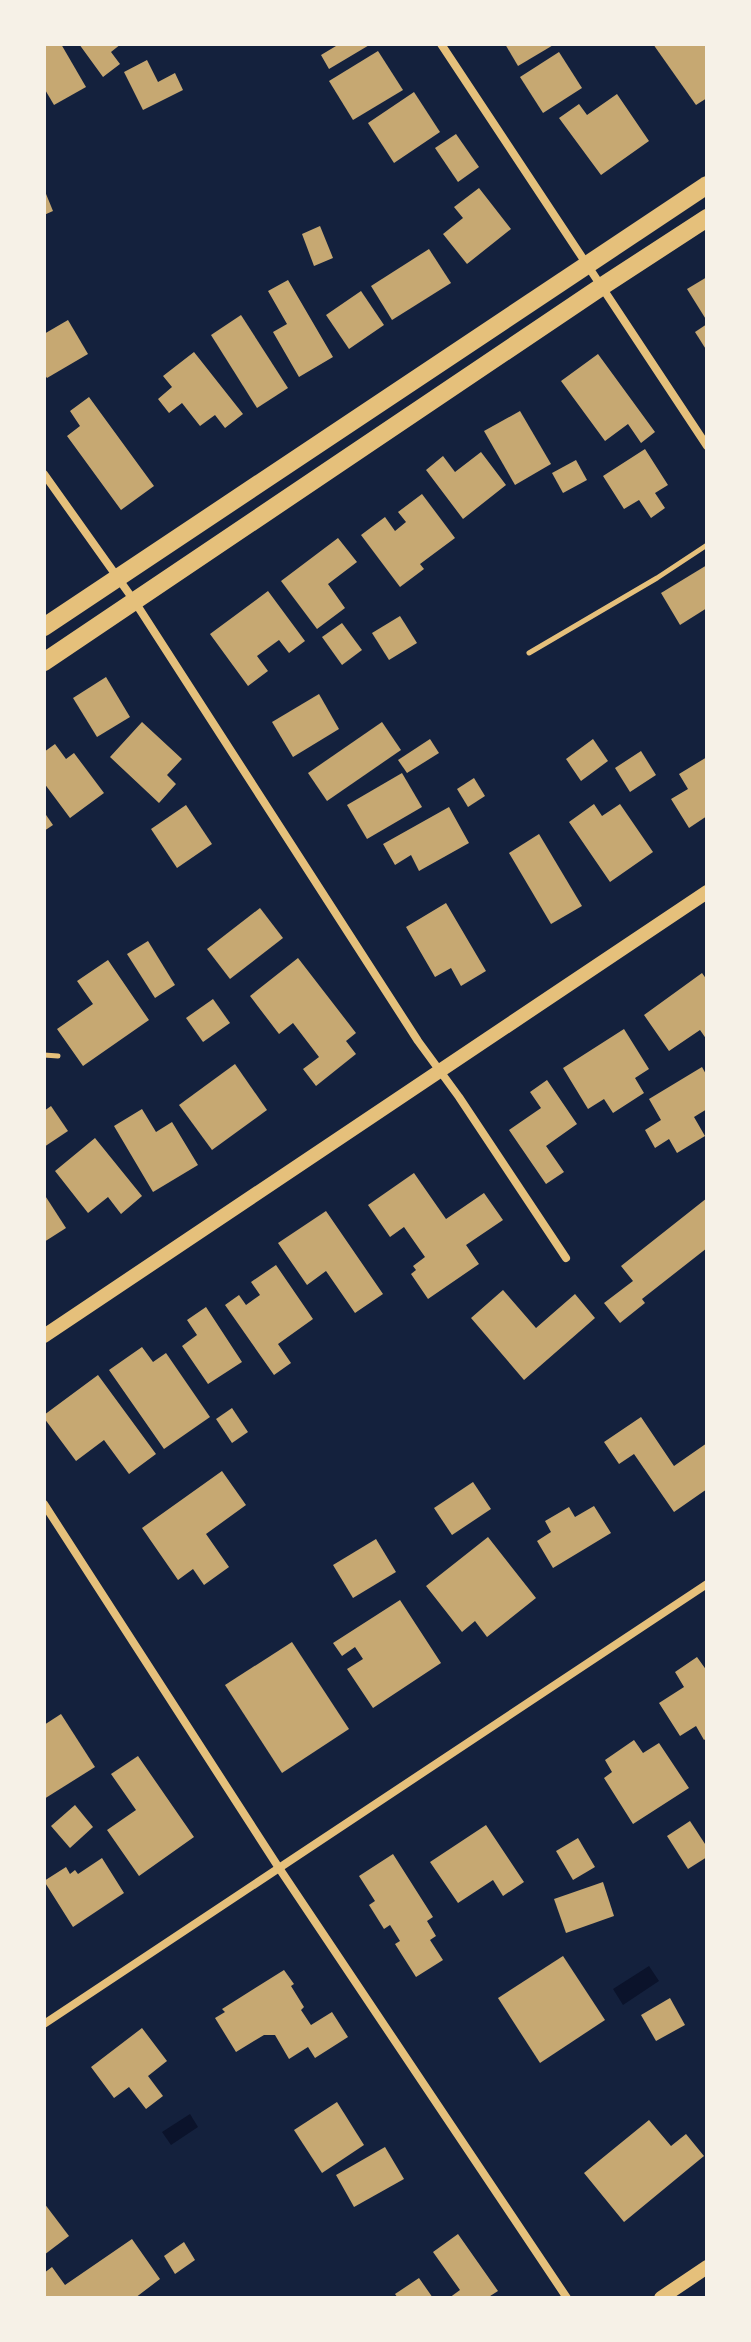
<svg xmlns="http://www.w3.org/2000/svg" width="751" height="2342" viewBox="0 0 751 2342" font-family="'Public Sans',sans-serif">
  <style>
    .water { fill: #0b132b }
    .building { fill: #c6a872 }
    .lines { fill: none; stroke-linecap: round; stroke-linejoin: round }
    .service { stroke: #e5c07b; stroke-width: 5 }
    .minor { stroke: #e5c07b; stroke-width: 8 }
    .tertiary { stroke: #e5c07b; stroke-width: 14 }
    .primary { stroke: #e5c07b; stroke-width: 18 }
  </style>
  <rect width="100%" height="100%" fill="#14213d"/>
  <g class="water">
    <path d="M649 1966 659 1981 623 2005 613 1989Z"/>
    <path d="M190 2114 198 2127 171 2145 162 2132Z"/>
  </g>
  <g class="building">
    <path d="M44 44H61L86 87 54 105 44 88Z"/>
    <path d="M79 44H121L111 52 120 64 103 77Z"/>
    <path d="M335 44H371L329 69 321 55 336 46Z"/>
    <path d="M505 44H555L518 66Z"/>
    <path d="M653 44H707V98L696 105Z"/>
    <path d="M378 51 403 90 353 120 329 81Z"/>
    <path d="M559 52 582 88 543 113 520 77Z"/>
    <path d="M147 60 158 82 175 73 183 90 143 110 124 72Z"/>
    <path d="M414 92 440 132 394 163 368 123Z"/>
    <path d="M617 94 649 141 601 175 559 118 579 104 587 115Z"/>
    <path d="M456 134 479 167 458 182 435 148Z"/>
    <path d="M479 188 511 229 467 264 443 234 463 218 454 207Z"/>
    <path d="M44 189 53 211 44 215Z"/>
    <path d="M320 226 333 258 314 266 302 234Z"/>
    <path d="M429 249 451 283 392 320 371 286Z"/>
    <path d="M707 277V321L687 289Z"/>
    <path d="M288 280 333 357 299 377 273 332 287 324 268 291Z"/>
    <path d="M361 291 384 325 349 349 326 315Z"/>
    <path d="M241 315 288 388 257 408 211 335Z"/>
    <path d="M68 320 88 354 47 378 44 374V334Z"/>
    <path d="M707 324V351L695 332Z"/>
    <path d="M194 352 243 414 225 428 215 415 200 426 182 403 169 413 158 399 172 387 163 376Z"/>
    <path d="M598 354 655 432 641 443 628 424 605 441 561 381Z"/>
    <path d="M89 397 154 486 121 510 67 436 80 426 70 411Z"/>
    <path d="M520 411 551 464 515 485 484 431Z"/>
    <path d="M645 449 668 485 655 493 665 508 651 518 639 500 624 509 603 476Z"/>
    <path d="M481 452 506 485 463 519 426 470 443 456 455 472Z"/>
    <path d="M576 460 587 480 563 493 552 473Z"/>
    <path d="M422 494 455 538 420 564 424 569 400 587 361 535 385 517 395 531 406 522 398 512Z"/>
    <path d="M338 538 357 562 328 584 345 608 317 629 281 581Z"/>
    <path d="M707 565V608L680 625 661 593Z"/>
    <path d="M268 591 305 641 289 653 279 640 257 656 268 671 248 686 210 634Z"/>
    <path d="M400 616 417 643 389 660 372 633Z"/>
    <path d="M342 623 362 650 342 665 322 637Z"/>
    <path d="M106 677 130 717 97 737 73 698Z"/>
    <path d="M319 694 339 729 293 757 272 722Z"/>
    <path d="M142 722 182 759 167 775 176 784 159 803 110 757Z"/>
    <path d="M382 722 401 750 327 801 308 773Z"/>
    <path d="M430 739 439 753 407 773 398 760Z"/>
    <path d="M593 739 608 761 581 781 566 759Z"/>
    <path d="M55 744 66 759 74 753 104 793 70 818 44 783V752Z"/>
    <path d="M641 751 656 775 630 792 615 768Z"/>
    <path d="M707 757V816L689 828 671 799 688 789 679 774Z"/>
    <path d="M402 773 422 807 367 839 347 805Z"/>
    <path d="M474 778 485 796 468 807 457 789Z"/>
    <path d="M594 804 602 816 620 804 653 852 610 882 569 822Z"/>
    <path d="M186 805 212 844 177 868 151 829Z"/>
    <path d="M449 807 469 843 419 871 411 855 395 865 383 844Z"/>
    <path d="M44 812 53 825 44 831Z"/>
    <path d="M539 834 582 906 551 924 509 853Z"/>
    <path d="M446 903 486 971 461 986 451 968 435 977 406 927Z"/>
    <path d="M260 908 283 938 230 979 207 949Z"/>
    <path d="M148 941 175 985 155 998 127 954Z"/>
    <path d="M298 958 356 1033 346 1041 356 1054 316 1086 303 1069 319 1057 293 1023 279 1034 250 996Z"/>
    <path d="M108 960 149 1020 83 1066 57 1029 93 1004 77 981Z"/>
    <path d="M702 973 707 980V1040L700 1030 669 1051 644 1015Z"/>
    <path d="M213 999 230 1023 203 1042 186 1018Z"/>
    <path d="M624 1029 649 1069 635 1078 644 1093 613 1113 604 1099 588 1109 563 1068Z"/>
    <path d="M235 1064 267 1110 212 1150 179 1105Z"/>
    <path d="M702 1067 707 1076V1109L694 1117 705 1136 677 1153 669 1139 655 1148 645 1130 661 1120 649 1099Z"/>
    <path d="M547 1080 577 1124 546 1146 564 1172 546 1184 509 1130 541 1108 530 1092Z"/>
    <path d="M51 1106 68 1131 44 1147V1111Z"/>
    <path d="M142 1109 156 1132 172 1122 198 1165 153 1192 114 1126Z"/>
    <path d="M95 1138 142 1196 121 1214 108 1197 88 1213 55 1171Z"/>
    <path d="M414 1173 446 1219 484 1193 503 1220 466 1245 479 1264 428 1299 411 1274 416 1270 413 1266 425 1257 404 1227 390 1237 368 1205Z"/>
    <path d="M44 1194 66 1228 44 1242Z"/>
    <path d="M707 1198V1248L642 1299 645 1303 620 1323 604 1303 633 1281 621 1266Z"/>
    <path d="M326 1211 383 1294 355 1313 326 1271 307 1285 278 1243Z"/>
    <path d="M276 1265 313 1319 278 1344 291 1363 274 1375 225 1305 239 1295 246 1305 260 1295 251 1282Z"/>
    <path d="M503 1290 536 1328 575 1294 595 1318 524 1380 471 1318Z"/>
    <path d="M206 1307 242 1362 208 1384 182 1346 197 1335 187 1320Z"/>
    <path d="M142 1347 153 1362 166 1353 210 1417 164 1449 109 1370Z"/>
    <path d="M98 1375 156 1454 129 1474 104 1440 76 1461 44 1418V1415Z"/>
    <path d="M232 1408 248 1432 232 1443 216 1419Z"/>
    <path d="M641 1417 674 1466 707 1443V1489L674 1512 634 1454 619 1464 604 1442Z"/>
    <path d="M222 1471 246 1505 206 1534 229 1567 204 1585 193 1569 178 1580 142 1528Z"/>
    <path d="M473 1482 491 1509 452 1535 434 1508Z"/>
    <path d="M594 1506 611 1533 553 1568 537 1541 551 1532 545 1521 569 1507 575 1517Z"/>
    <path d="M488 1537 536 1598 487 1637 475 1621 462 1632 426 1586Z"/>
    <path d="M376 1539 396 1572 353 1598 333 1565Z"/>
    <path d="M400 1600 441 1663 373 1708 347 1669 363 1659 355 1647 342 1656 333 1643Z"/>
    <path d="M292 1642 349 1729 282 1773 225 1685Z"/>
    <path d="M697 1657 707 1671V1738L704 1740 696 1726 680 1736 659 1703 684 1687 675 1672Z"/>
    <path d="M61 1714 95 1767 44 1799V1725Z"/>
    <path d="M634 1740 643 1753 659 1743 689 1788 633 1824 604 1778 612 1772 605 1760Z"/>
    <path d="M138 1756 194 1837 139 1876 107 1830 136 1810 111 1774Z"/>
    <path d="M75 1805 93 1827 70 1848 51 1826Z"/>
    <path d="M690 1821 707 1847V1857L688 1869 667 1836Z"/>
    <path d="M486 1825 524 1882 503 1896 493 1880 458 1903 430 1862Z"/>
    <path d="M578 1838 595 1867 573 1880 556 1851Z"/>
    <path d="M393 1854 433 1917 427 1921 436 1936 430 1940 443 1960 416 1977 395 1944 400 1941 390 1925 384 1929 369 1905 375 1901 359 1876Z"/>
    <path d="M102 1858 124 1893 73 1927 44 1881 66 1867 70 1874 75 1870 78 1874Z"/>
    <path d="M603 1882 614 1916 566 1933 554 1899Z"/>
    <path d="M563 1956 605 2020 540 2063 498 1998Z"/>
    <path d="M284 1970 294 1984 291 1986 304 2007 301 2010 311 2025 332 2012 348 2037 315 2058 308 2047 289 2059 275 2035H264L236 2052 215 2018 225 2012 222 2009Z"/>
    <path d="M670 1998 685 2025 656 2041 641 2015Z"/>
    <path d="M142 2028 167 2061 148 2076 163 2096 146 2109 129 2087 114 2098 91 2067Z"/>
    <path d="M337 2102 364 2145 322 2173 294 2130Z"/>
    <path d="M649 2120 671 2146 686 2134 704 2156 624 2222 584 2173Z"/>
    <path d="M385 2147 404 2179 354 2207 336 2175Z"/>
    <path d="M44 2203 69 2236 44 2255Z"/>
    <path d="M458 2234 498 2291 487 2298H449L460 2290 433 2252Z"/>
    <path d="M132 2239 160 2279 135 2298H44V2273L52 2267 65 2285Z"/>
    <path d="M184 2242 195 2260 175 2274 164 2256Z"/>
    <path d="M419 2278 433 2298H398L395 2294Z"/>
  </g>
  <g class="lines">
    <g class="service">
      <path d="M529 653 657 578 707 545"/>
      <path d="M44 1055 58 1056"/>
    </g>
    <g class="minor">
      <path d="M441 44 707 446"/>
      <path d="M44 474 135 602 418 1041 459 1097 566 1258"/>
      <path d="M44 1504 279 1868 567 2298"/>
      <path d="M44 2024 707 1584"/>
    </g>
    <g class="tertiary">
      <path d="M44 1336 707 892"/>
      <path d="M661 2298 707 2267"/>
    </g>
    <g class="primary">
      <path d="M44 627 707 185"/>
      <path d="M44 662 601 287 707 218"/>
    </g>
  </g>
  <rect width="751" height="2342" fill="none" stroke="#f6f1e7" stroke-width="92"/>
</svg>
